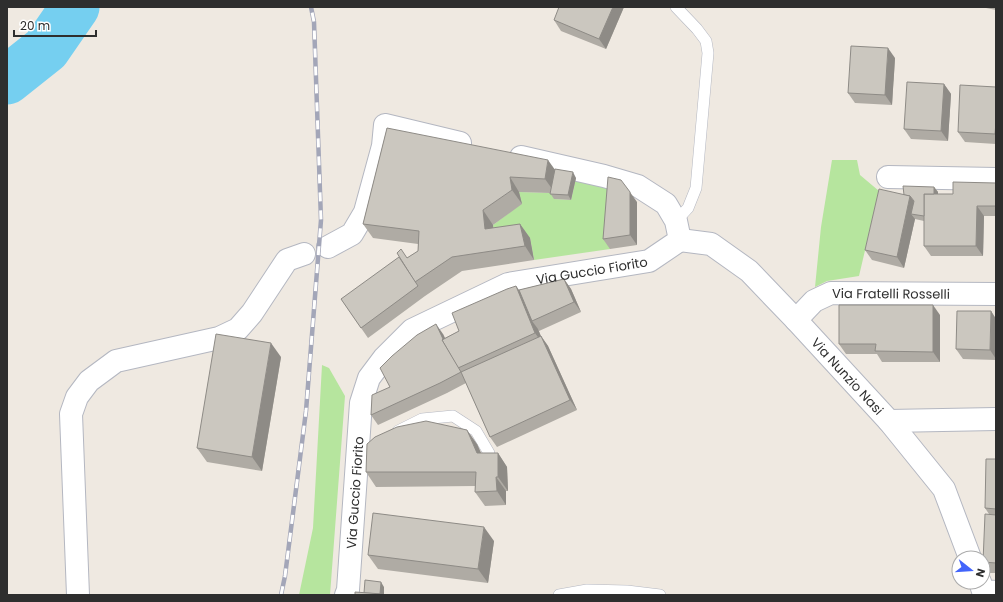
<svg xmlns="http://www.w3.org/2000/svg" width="1003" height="602" viewBox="0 0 1003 602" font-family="Poppins,sans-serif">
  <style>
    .green { fill: #b6e59e }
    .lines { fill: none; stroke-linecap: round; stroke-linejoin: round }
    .river { stroke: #75cff0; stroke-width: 49 }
    .service-casing { stroke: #b4b7c1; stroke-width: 12 }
    .minor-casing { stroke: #b4b7c1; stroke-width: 24 }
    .service { stroke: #fff; stroke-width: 11 }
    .minor { stroke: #fff; stroke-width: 22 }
    .rail-casing { stroke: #a3a6b8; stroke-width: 4.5 }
    .rail { stroke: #fff; stroke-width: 3; stroke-dasharray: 9; stroke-linecap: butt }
    .wall { fill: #afaba4 }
    .shaded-wall { fill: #8e8b86 }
    .building { fill: #cbc7bf; stroke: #8e8b86 }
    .labels { text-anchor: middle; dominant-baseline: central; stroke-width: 3; stroke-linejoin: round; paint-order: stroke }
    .street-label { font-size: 13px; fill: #2e2e2e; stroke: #fff }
  </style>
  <rect width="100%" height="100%" fill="#efe9e1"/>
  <g class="green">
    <path d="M832 160H857L860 175 879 191 859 276 827 281 815 287 821 227Z"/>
    <path d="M576 178 615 187 610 249 534 260 530 238 495 243 493 225 521 204 519 192 555 193 554 199 571 200Z"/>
    <path d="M322 365 329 368 345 396 330 595H299L313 528Z"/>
  </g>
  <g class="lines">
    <path class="river" d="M7 80 46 49 75 7"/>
    <defs>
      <g id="service">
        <path d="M676 7 697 29 706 41 708 53 696 188 688 208 676 221"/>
        <path d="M398 431 422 419 453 416 476 431 489 453"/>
        <path d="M559 595 587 590 627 591 660 595"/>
      </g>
      <g id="minor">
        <path d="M888 177 996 179"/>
        <path id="s1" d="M680 240 711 244 749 271 796 320 889 421 944 489 970 558"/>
        <path d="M328 247 352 234 365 212 383 146 385 125 460 143"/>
        <path id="s2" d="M796 320 814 301 831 293 996 294"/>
        <path d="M889 421 996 419"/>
        <path d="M980 582 983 591 996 592"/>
        <path d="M78 595 71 414 77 397 89 381 116 361 219 338 238 329 252 313 287 260 304 254"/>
        <path id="s3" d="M346 595 348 590 361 403 369 378 384 358 412 330 508 284 649 261 680 240 676 221 666 204 638 186 604 176 521 157"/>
      </g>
    </defs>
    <use href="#service" class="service-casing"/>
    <use href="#minor" class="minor-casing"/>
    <use href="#service" class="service"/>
    <use href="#minor" class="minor"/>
    <defs>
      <path id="rail" d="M281 595 285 576 306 411 321 220 314 22 311 7"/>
    </defs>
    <use href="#rail" class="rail-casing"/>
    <use href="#rail" class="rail"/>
  </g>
  <g class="wall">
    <path d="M624 7 606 49 561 31 554 20Z"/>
    <path d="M981 7H996V10Z"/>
    <path d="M895 58 892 105 855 103 848 93Z"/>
    <path d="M944 84 951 94 948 141 911 139 904 129Z"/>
    <path d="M996 87V144L965 142 958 132Z"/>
    <path d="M387 128 555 169 576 178 571 200 554 199 550 193 519 192 522 204 493 225V228L520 224 530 238 534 260 462 271 425 296 368 338 341 299 418 251V244L373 238 363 224Z"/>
    <path d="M996 183V216H984L983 256H931L924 246V221L915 219 904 268 872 260 865 250 904 195 934 187 938 192V194H953Z"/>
    <path d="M637 202V245L610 249 603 239Z"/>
    <path d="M564 279 571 289 581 312 539 331 538 329 541 336 548 346 577 410 497 447 490 437 466 383 447 393 378 425 371 415 390 387 443 334 445 338 459 331 516 286 519 290Z"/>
    <path d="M991 311 996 319V360L963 359 956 349Z"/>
    <path d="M940 315V362H882L877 354H846L839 344Z"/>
    <path d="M281 357 262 471 207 462 197 448Z"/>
    <path d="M477 444 481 453H498L507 467 508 491H506V505L485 506 475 492V486L376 487 366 472Z"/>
    <path d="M996 459V573H990L983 563 989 514 985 508Z"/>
    <path d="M494 541 488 583 378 569 368 555Z"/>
  </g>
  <g class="shaded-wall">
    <path d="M613 7H624L606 49 599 39Z"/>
    <path d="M888 48 895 58 892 105 885 95Z"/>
    <path d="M944 84 951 94 948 141 941 131Z"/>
    <path d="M548 160 558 174 555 193 545 179Z"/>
    <path d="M573 172 576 178 571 200 568 195Z"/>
    <path d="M510 177 519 192 522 204 512 190Z"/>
    <path d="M934 187 938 192V204L934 199Z"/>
    <path d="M630 192 637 202V245L630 235Z"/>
    <path d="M910 196 917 206 911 214 915 219 904 268 897 257Z"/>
    <path d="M977 206 984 216 983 256 976 246Z"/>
    <path d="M483 210 493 225 495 243 485 229Z"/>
    <path d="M520 224 530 238 534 260 525 246Z"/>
    <path d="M564 279 571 289 581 312 574 302Z"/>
    <path d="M516 286 526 300 532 321 538 329 545 347 535 333Z"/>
    <path d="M933 305 940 315V362L933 352Z"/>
    <path d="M991 311 996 319V359L990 350Z"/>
    <path d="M436 324 443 334 452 354 445 344Z"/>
    <path d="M541 336 548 346 577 410 570 400Z"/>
    <path d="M271 343 281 357 262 471 252 457Z"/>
    <path d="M467 430 477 444 487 467 477 453Z"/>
    <path d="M498 453 507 467 508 491 498 477Z"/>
    <path d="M496 477 506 491V505L497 491Z"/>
    <path d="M484 527 494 541 488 583 478 569Z"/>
    <path d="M381 582 384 587V595H379Z"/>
  </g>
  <g class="building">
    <path d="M559 7H613L599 39 554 20Z"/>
    <path d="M851 46 888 48 885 95 848 93Z"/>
    <path d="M907 82 944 84 941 131 904 129Z"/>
    <path d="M960 85 996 87V122L995 134 958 132Z"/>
    <path d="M387 128 548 160 545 179 510 177 512 190 483 210 485 229 520 224 525 246 452 257 415 282 397 253 401 249 407 258 418 251 419 231 363 224Z"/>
    <path d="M555 169 573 172 568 195 550 194Z"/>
    <path d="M608 177 621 180 630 192V235L603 239Z"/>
    <path d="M953 182 996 183V206H977L976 246H924V194H953Z"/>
    <path d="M903 186 934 187V194H924V216L911 214 914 201 910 196 904 195Z"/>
    <path d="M879 189 910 196 897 257 865 250Z"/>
    <path d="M399 257 418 286 361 328 341 299Z"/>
    <path d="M564 279 574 302 532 321 519 290Z"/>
    <path d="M516 286 535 333 458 368 442 340 459 331 452 313 507 289Z"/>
    <path d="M839 305H933V352L875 351 876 344H839Z"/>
    <path d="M957 311H991L990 350 956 349Z"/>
    <path d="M436 324 443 339 442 340 461 372 440 383 371 415 372 395 390 387 380 368 392 356 417 335Z"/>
    <path d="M216 334 271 343 252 457 197 448Z"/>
    <path d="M541 336 570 400 490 437 461 372Z"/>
    <path d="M426 421 467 430 477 453H498V477H496L497 491 475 492 476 472H366L367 444 375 437 397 427Z"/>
    <path d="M986 459H996V509L985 508Z"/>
    <path d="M373 513 484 527 478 569 368 555Z"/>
    <path d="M985 514 996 515V563L983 562Z"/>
    <path d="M365 580 381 582 380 594 364 593Z"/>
    <path d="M355 592 382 594V595H355Z"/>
  </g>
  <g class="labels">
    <g class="street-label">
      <text stroke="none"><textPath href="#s3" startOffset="475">Via Guccio Fiorito</textPath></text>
      <text stroke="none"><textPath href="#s2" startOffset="105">Via Fratelli Rosselli</textPath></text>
      <text stroke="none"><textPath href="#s1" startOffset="222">Via Nunzio Nasi</textPath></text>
      <text stroke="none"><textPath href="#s3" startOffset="103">Via Guccio Fiorito</textPath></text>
    </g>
  </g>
  <rect width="1003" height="602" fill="none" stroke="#2e2e2e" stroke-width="16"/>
  <g transform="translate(971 570) rotate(107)"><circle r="19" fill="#ffffff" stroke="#ababab"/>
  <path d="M0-3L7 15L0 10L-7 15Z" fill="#4264fb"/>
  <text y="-6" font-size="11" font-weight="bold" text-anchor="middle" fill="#2e2e2e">N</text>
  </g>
  <path d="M14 30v6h82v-6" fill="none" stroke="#2e2e2e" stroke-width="2"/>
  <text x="20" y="30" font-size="12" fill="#2e2e2e" stroke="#ffffff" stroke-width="3" paint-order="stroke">20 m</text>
</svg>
